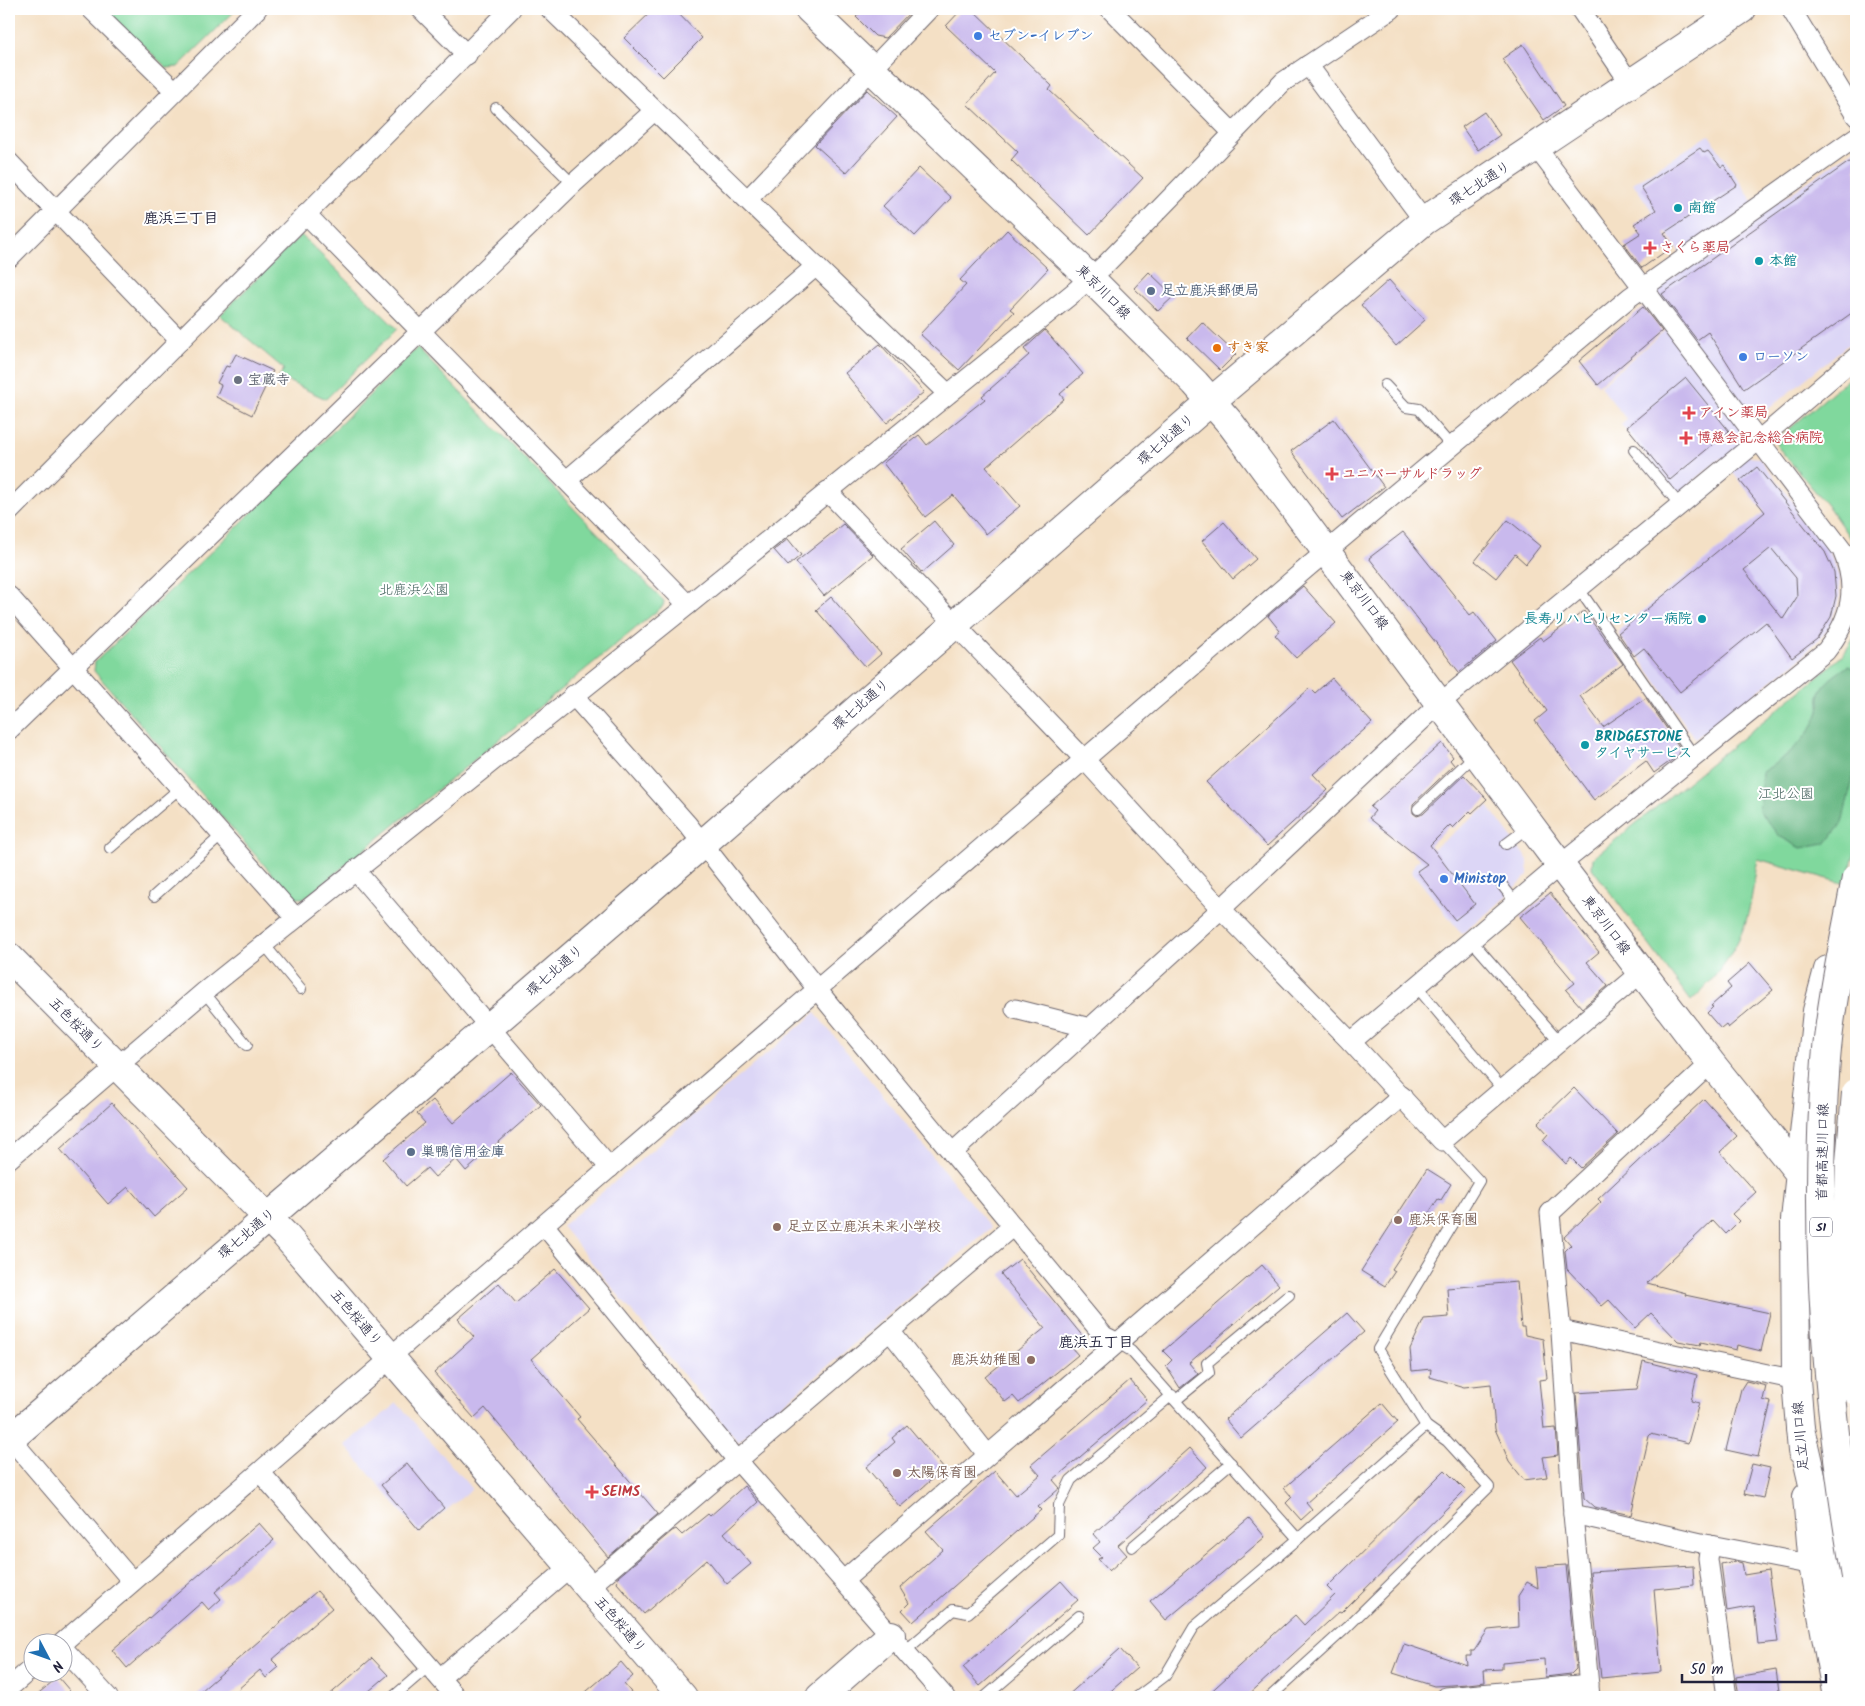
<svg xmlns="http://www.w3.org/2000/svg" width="1865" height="1706" viewBox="0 0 1865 1706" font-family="Kalam,'Klee One',sans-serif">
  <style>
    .built { fill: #dcd6f6 }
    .green { fill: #80d89d; stroke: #517d6c }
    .forest { fill: #68b884; stroke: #456d60 }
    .building { fill: #c9b9ed; fill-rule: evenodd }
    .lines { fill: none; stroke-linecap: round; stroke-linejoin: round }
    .lane-casing { stroke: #6c646b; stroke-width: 12 }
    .street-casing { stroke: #6c646b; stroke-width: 21 }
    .secondary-casing { stroke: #6c646b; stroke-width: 30 }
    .highway-casing { stroke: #6c646b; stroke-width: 30 }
    .lane { stroke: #fff; stroke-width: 10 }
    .street { stroke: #fff; stroke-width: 19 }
    .secondary { stroke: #fff; stroke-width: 28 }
    .highway { stroke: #fff; stroke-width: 28 }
    .highway-bridge-casing { stroke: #6c646b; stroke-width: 30; stroke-linecap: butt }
    .highway-bridge { stroke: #fff; stroke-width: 28 }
    .shop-dot { fill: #3f7fe0; stroke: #fff; stroke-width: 2 }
    .culture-dot { fill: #0f9aa8; stroke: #fff; stroke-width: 2 }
    .health-dot { fill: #e0444e; stroke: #fff; stroke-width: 2 }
    .service-dot { fill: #5c6f8a; stroke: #fff; stroke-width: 2 }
    .food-dot { fill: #e8710a; stroke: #fff; stroke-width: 2 }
    .worship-dot { fill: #6b7280; stroke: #fff; stroke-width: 2 }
    .education-dot { fill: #8d6e63; stroke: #fff; stroke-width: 2 }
    .labels { text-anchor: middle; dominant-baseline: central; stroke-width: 4; stroke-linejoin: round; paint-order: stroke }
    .shield { fill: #fff; stroke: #646476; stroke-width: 1 }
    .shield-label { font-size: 12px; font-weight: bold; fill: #22223b }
    .shop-label { font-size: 14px; font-weight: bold; fill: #366cbe; stroke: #fff; text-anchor: start }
    .street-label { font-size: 14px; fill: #22223b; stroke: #fff }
    .culture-label { font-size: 14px; font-weight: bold; fill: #0d838f; stroke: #fff; text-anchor: start }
    .health-label { font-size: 14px; font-weight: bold; fill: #be3a42; stroke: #fff; text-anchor: start }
    .service-label { font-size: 14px; font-weight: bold; fill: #4e5e75; stroke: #fff; text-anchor: start }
    .food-label { font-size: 14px; font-weight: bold; fill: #c56008; stroke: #fff; text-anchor: start }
    .worship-label { font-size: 14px; font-weight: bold; fill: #5b616d; stroke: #fff; text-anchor: start }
    .park-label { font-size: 14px; fill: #43625d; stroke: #fff }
    .education-label { font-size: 14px; font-weight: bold; fill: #785e54; stroke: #fff; text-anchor: start }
    .neighbourhood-label { font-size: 15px; font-weight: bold; fill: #22223b; stroke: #fff }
  </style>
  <rect width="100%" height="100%" fill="#fff"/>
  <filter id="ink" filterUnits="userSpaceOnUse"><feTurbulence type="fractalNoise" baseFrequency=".02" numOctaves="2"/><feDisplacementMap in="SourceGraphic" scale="10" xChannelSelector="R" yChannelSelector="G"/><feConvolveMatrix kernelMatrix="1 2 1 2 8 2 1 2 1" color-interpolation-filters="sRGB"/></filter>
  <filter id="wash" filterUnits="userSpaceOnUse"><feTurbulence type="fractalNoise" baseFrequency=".0096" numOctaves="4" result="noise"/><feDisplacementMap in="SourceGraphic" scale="20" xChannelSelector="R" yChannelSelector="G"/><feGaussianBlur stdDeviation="1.12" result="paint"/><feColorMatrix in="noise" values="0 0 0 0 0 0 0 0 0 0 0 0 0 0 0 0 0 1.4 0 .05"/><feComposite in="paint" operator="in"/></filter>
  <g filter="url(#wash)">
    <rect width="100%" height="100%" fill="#f4e0c5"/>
    <g class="built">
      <path d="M1709 135 1761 214 1856 148V338L1741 431 1739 444 1750 457 1759 458 1828 547 1839 574 1840 598 1828 630 1799 660 1695 739 1620 629 1764 512 1721 458 1681 492 1676 491 1621 425 1627 420 1600 386 1677 320 1658 294 1659 286 1689 266 1633 183Z"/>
      <path d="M1488 806 1528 860V875L1497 905 1462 934 1412 872 1415 863Z"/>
      <path d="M815 1013 991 1228 738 1442 562 1226Z"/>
      <path d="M397 1403 472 1489 419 1533 345 1445Z"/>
    </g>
    <g class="green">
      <path d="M104 9H237L178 67 167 68Z"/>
      <path d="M301 235 397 329 326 399 279 377 284 369 220 315Z"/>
      <path d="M417 348 664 601 663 606 305 898H293L94 671 95 662 236 528Z"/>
      <path d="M1856 372V547L1830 509 1777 446 1780 437Z"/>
      <path d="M1856 635V849L1846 884 1758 859C1754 879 1752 901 1746 921 1736 952 1715 979 1691 1001L1592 868 1593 858 1813 681 1843 655Z"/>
    </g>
    <path class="forest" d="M1848 666 1856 669V766L1842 823 1826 844 1801 848 1779 836 1759 811 1762 772C1785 758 1810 739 1819 711 1820 706 1818 701 1819 696 1822 682 1838 673 1848 666Z"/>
    <g id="blocks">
      <g class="building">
        <path d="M654 9H674L702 38 663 77 624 38Z"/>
        <path d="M864 9H913L885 38 875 36 856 17Z"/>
        <path d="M962 9H972L1052 86 1049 90 1143 178 1089 235 1011 160 1018 152 967 104 995 73 946 26Z"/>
        <path d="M1523 44 1564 106 1544 120 1502 59Z"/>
        <path d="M867 90 897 117 846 173 815 145Z"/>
        <path d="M1484 112 1500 135 1478 150 1462 127Z"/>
        <path d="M1700 148 1704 153 1708 151 1721 167 1724 165 1737 185 1664 233 1673 246 1642 268 1624 244 1641 233 1634 224 1656 210 1641 187Z"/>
        <path d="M1856 157V310L1744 389 1708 332 1697 340 1662 294Z"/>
        <path d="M919 168 951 198 915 236 883 206Z"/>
        <path d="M1007 230 1048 269 1010 309 1014 312 959 370 920 334 966 285 960 280Z"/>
        <path d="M1149 272 1174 296 1158 311 1134 288Z"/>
        <path d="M1389 280 1425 320 1396 346 1361 305Z"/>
        <path d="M1643 307 1662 331 1598 385 1579 361Z"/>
        <path d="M1202 322 1236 354 1220 370 1187 338Z"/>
        <path d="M1045 330 1083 374 1060 394 1064 399 986 467 1020 506 986 534 953 495 925 517 883 463 919 435 927 445 985 399 982 396 1029 355 1024 349Z"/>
        <path d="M880 344 924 392 887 423 845 373Z"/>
        <path d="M236 354 273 371 252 415 216 397 221 385 217 383 226 366 229 367Z"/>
        <path d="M1686 378 1729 431 1670 480 1627 427Z"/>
        <path d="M1334 419 1384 487 1342 519 1291 451Z"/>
        <path d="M1757 467 1825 552 1834 572 1836 596 1831 617 1817 639 1792 658 1766 622 1680 692 1644 648 1634 656 1618 633 1765 512 1740 481ZM1771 548 1796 578 1797 597 1783 619 1744 570Z"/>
        <path d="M1508 520 1540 546 1526 564 1515 554 1496 578 1475 561Z"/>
        <path d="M934 521 954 545 922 573 901 549Z"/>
        <path d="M1224 522 1256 559 1233 579 1202 541Z"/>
        <path d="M843 524 873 555 824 596 796 562Z"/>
        <path d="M1403 532 1470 615 1474 612 1497 641 1459 672 1369 558Z"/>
        <path d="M788 539 801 555 788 566 774 550Z"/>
        <path d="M1303 586 1336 623 1296 658 1275 635 1280 631 1268 616Z"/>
        <path d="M831 597 881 654 866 667 816 610Z"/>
        <path d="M1584 611 1623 664 1580 696 1603 727 1646 698 1680 748 1679 755 1654 773 1646 761 1594 800 1535 721 1547 711 1510 660 1540 637 1543 641Z"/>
        <path d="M1332 678 1372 723 1313 774 1328 790 1267 846 1206 782 1310 688 1315 693Z"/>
        <path d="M1442 743 1453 757 1450 760 1454 765 1413 804V813L1417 816 1423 814 1464 775 1487 799 1472 813 1470 811 1453 828 1450 825 1430 845 1475 904 1455 920 1417 871 1427 864 1369 818 1375 811 1370 807Z"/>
        <path d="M1550 893 1599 952 1587 962 1608 986 1582 1008 1566 990 1575 983 1520 917Z"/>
        <path d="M1750 963 1773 990 1728 1028 1726 1025 1721 1029 1707 1013 1713 1007 1711 1006 1731 988 1727 983Z"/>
        <path d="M511 1072 541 1105 466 1171 456 1159 435 1177 427 1168 406 1186 383 1159 425 1123 417 1114 433 1100 453 1123Z"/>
        <path d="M1574 1088 1618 1134 1581 1168 1571 1158 1566 1164 1543 1140 1548 1134 1538 1123Z"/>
        <path d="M1704 1099 1737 1136 1720 1152 1756 1192 1732 1214 1739 1221 1726 1234 1713 1220 1647 1283 1686 1293 1685 1295 1770 1313 1761 1351 1737 1345 1736 1350 1701 1342 1700 1345 1678 1341 1651 1313 1635 1328 1609 1300 1602 1306 1567 1269 1565 1251 1571 1245 1564 1237 1601 1202 1598 1199Z"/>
        <path d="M112 1103 188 1187 154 1217 128 1187 108 1204 60 1149Z"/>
        <path d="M1427 1169 1451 1184 1441 1200 1438 1199 1392 1269 1395 1271 1385 1286 1361 1271Z"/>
        <path d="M1020 1259 1084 1338 1072 1348 1078 1355 1019 1403 1013 1396 1005 1402 985 1377 1045 1328 1001 1274Z"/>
        <path d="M1262 1265 1279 1285 1189 1363 1198 1374 1180 1388 1166 1366 1172 1360 1163 1351Z"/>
        <path d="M555 1269 589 1308 531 1359 580 1417 577 1419 658 1514 608 1557 485 1408 474 1418 434 1373 474 1337 458 1319 499 1283 516 1303Z"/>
        <path d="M1517 1282 1521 1327H1524L1525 1335 1543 1339 1547 1379 1539 1380 1544 1429 1556 1428 1558 1455 1543 1457 1547 1477 1524 1480 1509 1461 1495 1429 1491 1384 1464 1387 1430 1377 1431 1369 1412 1371 1410 1349 1424 1319 1449 1317 1447 1288Z"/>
        <path d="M1347 1313 1364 1332 1241 1438 1225 1419Z"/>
        <path d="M1643 1361 1697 1375 1691 1401 1699 1403 1688 1443 1651 1434 1649 1436 1631 1515 1594 1507 1584 1498 1576 1393 1637 1389Z"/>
        <path d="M1130 1380 1147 1400 1053 1480 1060 1488 1038 1507 1041 1510 913 1622 902 1610 909 1603 900 1588 943 1550 926 1531 995 1471 1016 1495 1040 1475 1031 1465Z"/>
        <path d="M1746 1381 1766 1386 1763 1400 1771 1402 1758 1457 1726 1450 1741 1389Z"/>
        <path d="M1382 1403 1398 1422 1306 1503 1312 1510 1301 1520 1286 1503 1292 1497 1284 1488Z"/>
        <path d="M907 1425 944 1469 900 1507 866 1467 895 1442 892 1438Z"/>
        <path d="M1190 1448 1207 1467 1118 1545 1127 1555 1109 1571 1098 1559 1102 1557 1093 1548 1100 1542 1093 1534Z"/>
        <path d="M407 1463 444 1508 419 1530 381 1485Z"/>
        <path d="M1752 1464 1770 1468 1763 1498 1744 1494Z"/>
        <path d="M1445 1470 1465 1490 1341 1613 1339 1612 1246 1697H1205L1295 1615 1304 1625 1335 1595 1327 1587Z"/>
        <path d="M744 1486 758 1502 724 1533 751 1564 727 1584 707 1559 644 1614 617 1583 618 1577 672 1531 676 1529 682 1535 708 1514 710 1516Z"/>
        <path d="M1249 1518 1265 1537 1166 1620 1150 1601Z"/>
        <path d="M259 1523 274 1540 215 1592 221 1599 209 1610 202 1602 127 1668 112 1650Z"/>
        <path d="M1735 1561 1742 1563 1744 1575 1768 1571 1778 1642 1758 1644 1754 1606 1727 1611 1721 1564Z"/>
        <path d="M1566 1565 1576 1669 1571 1674 1545 1677 1544 1659 1502 1663V1669L1484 1670 1485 1682 1468 1684 1434 1686 1393 1673 1404 1644 1467 1665 1466 1656H1471V1651H1474L1488 1630 1519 1627 1518 1596 1527 1582 1538 1588 1536 1567Z"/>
        <path d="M1693 1566 1694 1585 1654 1589 1661 1672 1601 1678 1590 1572Z"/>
        <path d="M1061 1581 1078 1600 980 1686 963 1667Z"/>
        <path d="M317 1591 332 1608 272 1660 279 1667 266 1678 260 1670 229 1697H194Z"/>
        <path d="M1120 1649 1137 1668 1104 1697H1066Z"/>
        <path d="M372 1658 388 1675 362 1697H327Z"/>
        <path d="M621 1662 633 1676 624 1684 635 1697H580Z"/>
        <path d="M1776 1670 1779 1691 1739 1697 1736 1677Z"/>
        <path d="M58 1677 75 1697H34Z"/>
      </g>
    </g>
  </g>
  <g filter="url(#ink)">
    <use href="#blocks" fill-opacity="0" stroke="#6c646b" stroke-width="1"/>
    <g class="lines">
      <defs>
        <g id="lane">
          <path d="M496 108 573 184"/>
          <path d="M1385 385 1406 407 1419 409 1451 446"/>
          <path d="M1634 450 1679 504"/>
          <path d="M1579 589 1694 756"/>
          <path d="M1418 809 1476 754"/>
          <path d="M1506 844 1530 826"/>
          <path d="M110 848 180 788"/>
          <path d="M1502 885 1516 903"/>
          <path d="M154 896 222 835"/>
          <path d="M1471 940 1560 1042"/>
          <path d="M263 943 301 989"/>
          <path d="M1416 986 1503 1090"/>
          <path d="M204 992 247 1045"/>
          <path d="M1118 1343 1131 1351 1298 1539"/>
          <path d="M1176 1400 1209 1373 1207 1363 1289 1295"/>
          <path d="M1132 1547 1231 1463"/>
          <path d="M905 1651 953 1610 968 1613 1058 1535 1059 1505 1071 1480 1172 1395"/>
          <path d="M393 1697 429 1666"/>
          <path d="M985 1697 1079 1616"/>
          <path d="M1137 1697 1165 1676 1194 1627 1298 1539 1426 1426"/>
          <path d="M1270 1697 1346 1628 1489 1487 1447 1441 1426 1426 1378 1349 1479 1181 1442 1141"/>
        </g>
        <g id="street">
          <path d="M91 9 175 91"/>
          <path d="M421 9 467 55"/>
          <path d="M550 9 948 394"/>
          <path d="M1110 9 1233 133"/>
          <path d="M1580 9 1630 83"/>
          <path d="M1791 9 1856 116"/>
          <path d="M1308 65 1424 221"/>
          <path d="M9 162 180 341"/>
          <path d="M748 199 929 9"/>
          <path d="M306 214 688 605"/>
          <path d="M9 258 257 9"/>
          <path d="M567 480 816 266"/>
          <path d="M827 491 1084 759 1221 909 1351 1042 1442 1141 1642 972"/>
          <path d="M9 512 511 9"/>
          <path d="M9 596 295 917"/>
          <path d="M573 695 688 825 828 1003 1104 1336 1118 1343"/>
          <path d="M9 730 573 184 654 111"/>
          <path d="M355 870 610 1168"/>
          <path d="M1015 1009 1090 1028"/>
          <path d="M1351 1042 1560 865 1826 651C1851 618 1859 589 1842 550L1536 147"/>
          <path d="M952 1153 1221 909 1440 703 1760 439 1856 357"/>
          <path d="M9 1159 204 992 688 605 1073 293 1105 265 1283 82 1392 9"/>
          <path d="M544 1225 737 1460 945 1697"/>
          <path d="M890 1331 987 1454"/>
          <path d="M1561 1332H1570L1796 1380"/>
          <path d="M390 1357 1309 566 1630 297 1856 137"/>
          <path d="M9 1437 132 1581"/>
          <path d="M260 1472 456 1697"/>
          <path d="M1573 1514 1710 1545 1813 1565"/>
          <path d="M1710 1545 1708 1559 1727 1697"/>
          <path d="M844 1580 1402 1096"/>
          <path d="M588 1588 1013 1226"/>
          <path d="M61 1644 391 1358"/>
          <path d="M62 1647 108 1697"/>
          <path d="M440 1678 570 1567"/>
          <path d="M9 1688 32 1668"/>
          <path d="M1446 1697 1589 1684"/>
          <path d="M1590 1697 1573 1514 1561 1332 1550 1213 1711 1063"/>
        </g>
        <g id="secondary">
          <path d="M809 9 1090 278 1195 383 1231 424 1551 853 1711 1063 1831 1213"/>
          <path d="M9 957 285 1235 683 1697"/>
          <path d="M9 1440 691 854 1195 415 1424 221 1742 9"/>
          <path d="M1802 1451 1796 1380 1795 1220 1817 1011 1828 970"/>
          <path d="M1807 1497 1813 1565 1837 1697"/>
          <path d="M820 1697 891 1635"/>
        </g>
        <path id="highway" d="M1800 1428 1837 1589 1856 1696"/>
      </defs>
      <use href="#lane" class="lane-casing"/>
      <use href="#street" class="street-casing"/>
      <use href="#secondary" class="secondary-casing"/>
      <use href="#highway" class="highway-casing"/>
      <use href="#lane" class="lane"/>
      <use href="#street" class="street"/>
      <use href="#secondary" class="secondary"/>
      <use href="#highway" class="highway"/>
      <defs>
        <g id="highway-bridge">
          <path d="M1856 878C1845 938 1831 999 1826 1060 1813 1232 1826 1407 1856 1577"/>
          <path d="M1856 1093 1850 1162 1847 1251 1856 1391"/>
        </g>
      </defs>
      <use href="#highway-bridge" class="highway-bridge-casing"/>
      <use href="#highway-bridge" class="highway-bridge"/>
    </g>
  </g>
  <g class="shop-dot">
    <circle cx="978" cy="36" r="5"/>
    <circle cx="1743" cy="357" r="5"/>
    <circle cx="1444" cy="879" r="5"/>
  </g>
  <g class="culture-dot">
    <circle cx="1678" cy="208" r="5"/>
    <circle cx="1759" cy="261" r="5"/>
    <circle cx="1702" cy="619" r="5"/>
    <circle cx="1585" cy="745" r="5"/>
  </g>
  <g class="health-dot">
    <path d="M1647.5 240.5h5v5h5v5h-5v5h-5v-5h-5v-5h5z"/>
    <path d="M1686.5 405.5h5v5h5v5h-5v5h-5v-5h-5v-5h5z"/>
    <path d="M1683.5 430.5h5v5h5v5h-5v5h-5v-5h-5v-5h5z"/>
    <path d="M1329.5 466.5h5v5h5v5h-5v5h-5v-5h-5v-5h5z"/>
    <path d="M589.5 1484.5h5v5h5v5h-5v5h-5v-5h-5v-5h5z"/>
  </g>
  <g class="service-dot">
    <circle cx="1151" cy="291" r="5"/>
    <circle cx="411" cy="1152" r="5"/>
  </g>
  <circle class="food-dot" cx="1217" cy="348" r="5"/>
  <circle class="worship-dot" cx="238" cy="380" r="5"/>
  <g class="education-dot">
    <circle cx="1398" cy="1220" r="5"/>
    <circle cx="777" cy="1227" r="5"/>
    <circle cx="1031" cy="1360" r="5"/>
    <circle cx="897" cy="1473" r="5"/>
  </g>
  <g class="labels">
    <rect class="shield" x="1810" y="1217.5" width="22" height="19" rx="4"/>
    <g class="shield-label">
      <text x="1821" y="1227">S1</text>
    </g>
    <g class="shop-label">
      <text x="988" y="36">セブン-イレブン</text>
      <text x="1753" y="357">ローソン</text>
      <text x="1454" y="879">Ministop</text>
    </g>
    <g class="street-label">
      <text transform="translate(1480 184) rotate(-33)">環七北通り</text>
      <text transform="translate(1103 292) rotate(45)">東京川口線</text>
      <text transform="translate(1166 440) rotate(-41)">環七北通り</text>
      <text transform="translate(1364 600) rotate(53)">東京川口線</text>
      <text transform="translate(861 705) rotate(-41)">環七北通り</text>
      <text transform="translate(1606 925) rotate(53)">東京川口線</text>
      <text transform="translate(555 971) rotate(-41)">環七北通り</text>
      <text transform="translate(76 1025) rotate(45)">五色桜通り</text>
      <text transform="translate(1823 1152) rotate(-89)">首都高速川口線</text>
      <text transform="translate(247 1234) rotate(-40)">環七北通り</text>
      <text transform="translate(356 1318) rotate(49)">五色桜通り</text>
      <text transform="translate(1801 1436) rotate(-95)">足立川口線</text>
      <text transform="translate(620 1625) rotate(49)">五色桜通り</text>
    </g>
    <g class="culture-label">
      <text x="1688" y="208">南館</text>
      <text x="1769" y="261">本館</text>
      <text x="1692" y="619" text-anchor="end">長寿リハビリセンター病院</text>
      <text x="1595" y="737">BRIDGESTONE<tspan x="1595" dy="16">タイヤサービス</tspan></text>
    </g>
    <g class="health-label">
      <text x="1660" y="248">さくら薬局</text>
      <text x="1699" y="413">アイン薬局</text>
      <text x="1697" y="438">博慈会記念総合病院</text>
      <text x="1342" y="474">ユニバーサルドラッグ</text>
      <text x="602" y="1492">SEIMS</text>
    </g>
    <g class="service-label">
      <text x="1161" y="291">足立鹿浜郵便局</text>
      <text x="421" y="1152">巣鴨信用金庫</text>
    </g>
    <g class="food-label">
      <text x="1227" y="348">すき家</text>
    </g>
    <g class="worship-label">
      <text x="248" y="380">宝蔵寺</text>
    </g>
    <g class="park-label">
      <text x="414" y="590">北鹿浜公園</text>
      <text x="1786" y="794">江北公園</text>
    </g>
    <g class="education-label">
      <text x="1408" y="1220">鹿浜保育園</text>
      <text x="787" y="1227">足立区立鹿浜未来小学校</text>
      <text x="1021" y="1360" text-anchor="end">鹿浜幼稚園</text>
      <text x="907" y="1473">太陽保育園</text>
    </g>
    <g class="neighbourhood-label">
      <text x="181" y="219">鹿浜三丁目</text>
      <text x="1096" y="1343">鹿浜五丁目</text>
    </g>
  </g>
  <rect width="1865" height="1706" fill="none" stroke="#fff" stroke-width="30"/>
  <g transform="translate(48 1658) rotate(131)"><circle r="24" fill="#ffffff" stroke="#a7a7b1"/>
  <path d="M0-4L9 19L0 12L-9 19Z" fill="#1f6fb2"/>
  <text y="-8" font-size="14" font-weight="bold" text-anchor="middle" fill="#22223b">N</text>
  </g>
  <path d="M1682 1674v8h144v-8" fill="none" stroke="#22223b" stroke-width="2.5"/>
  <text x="1690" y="1674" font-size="15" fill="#22223b" stroke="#ffffff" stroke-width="4" paint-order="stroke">50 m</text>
</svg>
